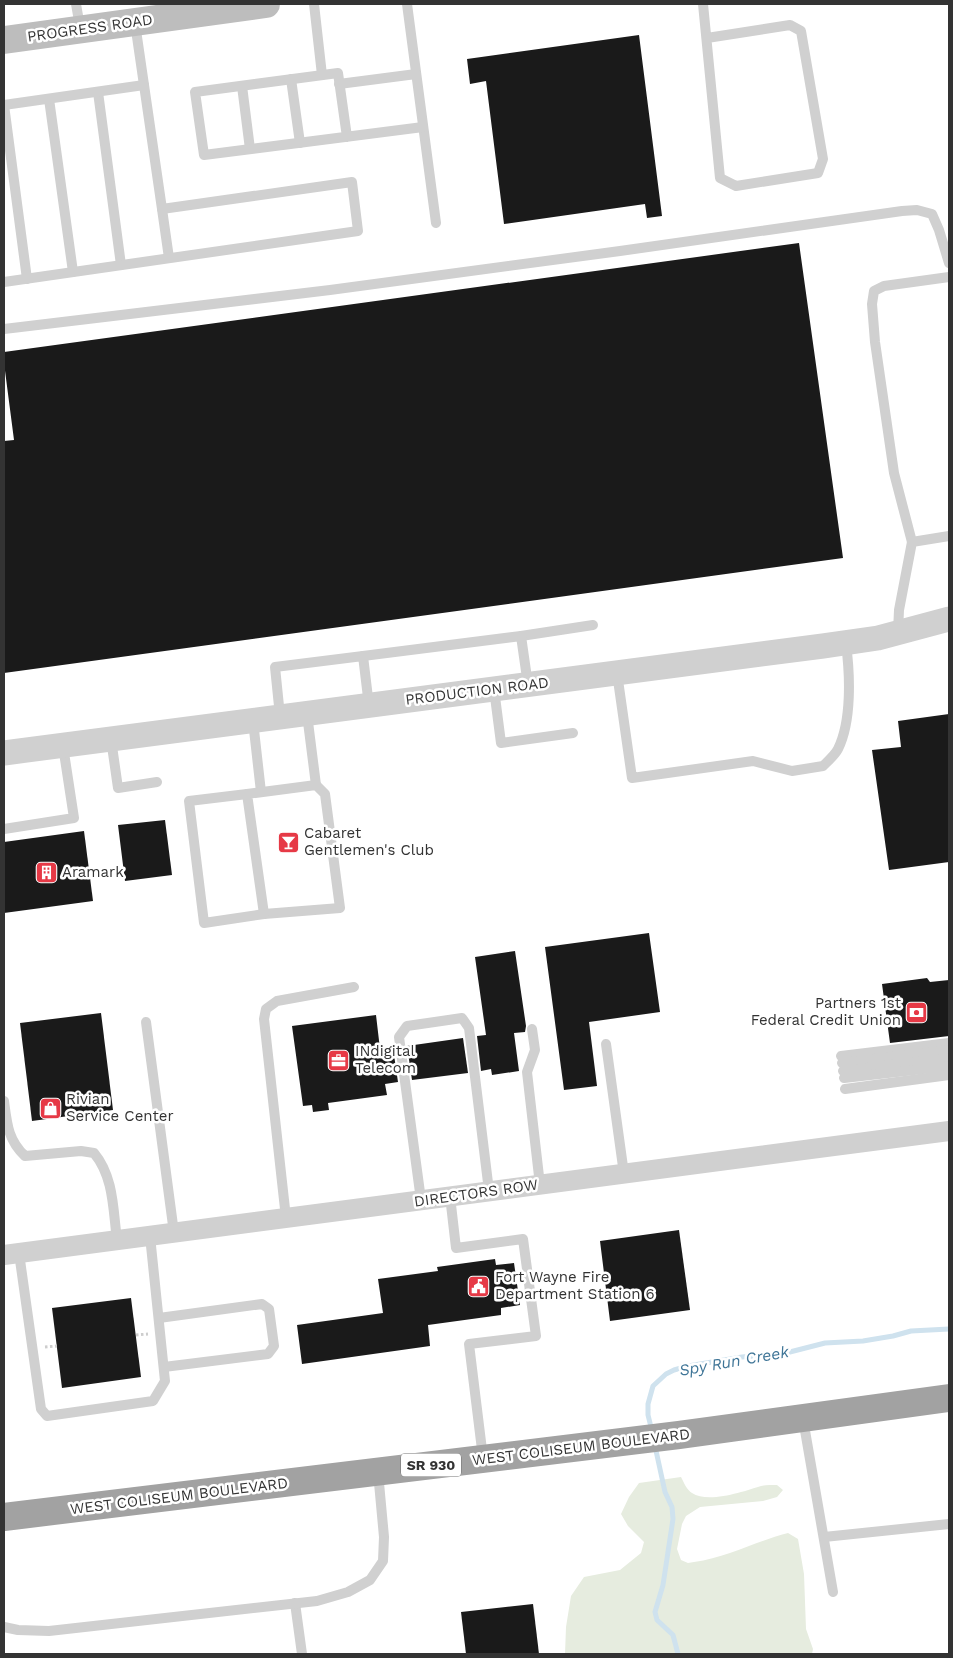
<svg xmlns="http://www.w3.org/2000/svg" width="953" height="1658" viewBox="0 0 953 1658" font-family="'Work Sans',sans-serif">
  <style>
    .green { fill: #e6ecdf }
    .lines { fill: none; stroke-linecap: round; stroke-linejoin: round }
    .stream { stroke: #cfe2ee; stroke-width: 5 }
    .building { fill: #1a1a1a }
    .path { stroke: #cdcdcd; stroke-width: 3; stroke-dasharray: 2.5 2.5; stroke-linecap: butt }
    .service { stroke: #d0d0d0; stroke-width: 10 }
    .minor { stroke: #d0d0d0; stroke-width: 20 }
    .tertiary { stroke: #d0d0d0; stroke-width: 25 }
    .secondary { stroke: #bdbdbd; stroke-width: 28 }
    .trunk { stroke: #a2a2a2; stroke-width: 28 }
    .labels { text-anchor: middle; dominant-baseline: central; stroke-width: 5; stroke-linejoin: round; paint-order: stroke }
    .shield { fill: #fff; stroke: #707070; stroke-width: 1 }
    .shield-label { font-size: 14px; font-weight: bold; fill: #333 }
    .street-label { font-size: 15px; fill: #333; stroke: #fff }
    .poi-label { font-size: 15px; fill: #333; stroke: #fff; text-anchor: start }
    .water-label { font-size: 16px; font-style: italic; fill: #3f7597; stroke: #fff }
  </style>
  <rect width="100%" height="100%" fill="#fff"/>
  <path class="green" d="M681 1477C684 1483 687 1490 692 1493 708 1504 745 1491 761 1486 766 1485 772 1485 777 1485L783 1490 777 1497 763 1501 700 1507 686 1516 682 1524 677 1549 681 1560 688 1563 694 1562C728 1557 756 1541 788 1533L798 1539 804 1574 806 1629 813 1649 812 1654H565L566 1627 571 1596 584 1577 620 1570 641 1553 644 1542 628 1526 621 1514 629 1497 639 1483Z"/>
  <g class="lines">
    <g class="stream">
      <path d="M652 1431 648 1415V1404L653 1386 666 1374 674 1370 688 1366 742 1357 782 1354 825 1343 863 1341 893 1336 911 1331 949 1329"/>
      <path d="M655 1446 665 1492 672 1507 673 1519 663 1585 655 1612 657 1620 673 1635 678 1654"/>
    </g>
  </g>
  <g class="building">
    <path d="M639 35 662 216 647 218 645 204 504 224 486 81 470 84 467 59Z"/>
    <path d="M799 243 843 558 4 673V441L14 440 4 363V352Z"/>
    <path d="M949 714V862L889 870 872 750 901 747 898 721Z"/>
    <path d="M165 820 172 875 125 881 118 825Z"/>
    <path d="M84 831 93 901 4 913V842Z"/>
    <path d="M649 933 660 1012 589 1022 597 1086 564 1090 545 947Z"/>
    <path d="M515 951 526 1026 525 1032 514 1033 519 1071 492 1075 491 1069 481 1071 477 1036 486 1035 475 957Z"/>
    <path d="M927 978 930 982 949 980V1036L890 1043 882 984Z"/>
    <path d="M101 1013 113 1110 32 1121 20 1023Z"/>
    <path d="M376 1015 380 1049 393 1048 398 1082 385 1084 387 1095 328 1103 329 1110 313 1112 312 1105 303 1106 292 1026Z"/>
    <path d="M463 1038 468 1073 412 1080 407 1046Z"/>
    <path d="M679 1230 690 1310 610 1321 600 1241Z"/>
    <path d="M495 1259 496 1265 514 1263 520 1305 501 1308V1315L428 1325 430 1346 302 1364 297 1325 383 1313 378 1279 438 1271 437 1267Z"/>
    <path d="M131 1298 141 1377 62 1388 52 1308Z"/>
    <path d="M533 1604 539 1654H466L461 1612Z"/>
  </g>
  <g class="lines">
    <g class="path">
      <path d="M136 1335 148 1334"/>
      <path d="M45 1347 57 1346"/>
    </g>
    <g class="service">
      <path d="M76 4 80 27"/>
      <path d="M314 4 322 75"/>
      <path d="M407 4 436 223"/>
      <path d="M703 4 720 178 736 186 818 173 823 159 801 31 790 25 707 38"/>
      <path d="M291 79 300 143"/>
      <path d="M339 84 416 74"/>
      <path d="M242 86 250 149"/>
      <path d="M98 92 121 265"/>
      <path d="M49 99 73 272"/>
      <path d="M4 105 27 279"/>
      <path d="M4 105 144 85"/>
      <path d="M347 137 338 73 195 92 204 155 423 127"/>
      <path d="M162 209 169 258"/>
      <path d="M4 282 358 231 352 182 162 209 135 23"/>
      <path d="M4 329 330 290 620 251 902 211 917 210 932 214 939 230 949 263"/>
      <path d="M912 542 894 473 875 342 872 304 874 291 884 286 949 277"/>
      <path d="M898 632 899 610 912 542 949 536"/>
      <path d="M521 636 593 625"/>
      <path d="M363 656 521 636 528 685"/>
      <path d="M617 673 632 778 753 761 792 771 823 766C828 761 835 755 838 749 852 721 850 674 846 644"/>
      <path d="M494 689 501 743 573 733"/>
      <path d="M307 714 316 785"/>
      <path d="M280 716 275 667 363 656 369 706"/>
      <path d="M253 721 261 792"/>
      <path d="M111 739 118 788 157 782"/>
      <path d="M316 785 325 794 340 908 264 914 247 794Z"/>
      <path d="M247 794 189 801 204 923 264 914"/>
      <path d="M4 829 74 818 63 746"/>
      <path d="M146 1022 174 1233"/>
      <path d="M532 1029 535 1050 527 1072 540 1185"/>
      <path d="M606 1044 624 1174"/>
      <path d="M841 1056 949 1043"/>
      <path d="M842 1063 949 1050"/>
      <path d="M843 1071 949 1058"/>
      <path d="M844 1078 949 1066"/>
      <path d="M845 1089 949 1075"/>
      <path d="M4 1101C7 1124 8 1140 25 1156L81 1151 94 1153C114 1177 113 1210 117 1240"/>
      <path d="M450 1196 456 1248 523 1239 536 1336 469 1344 483 1458"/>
      <path d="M421 1200 399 1037 407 1026 462 1018 469 1028 489 1191"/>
      <path d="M286 1218 264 1019 266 1009 277 1001 354 987"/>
      <path d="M19 1253 41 1409 47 1416 153 1401 165 1381 150 1236"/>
      <path d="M159 1318 262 1304 269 1309 274 1346 268 1354 164 1367"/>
      <path d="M803 1419 833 1592"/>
      <path d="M824 1537 949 1524"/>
      <path d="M295 1603 302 1654"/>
      <path d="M4 1627 18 1630 49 1631 317 1601 348 1592 370 1580 383 1561 384 1537 378 1472"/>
    </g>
    <path class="minor" d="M4 1255 949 1131"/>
    <path class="tertiary" d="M4 753 823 646 878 638 949 619"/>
    <path class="secondary" d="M4 40 266 4"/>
    <path class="trunk" d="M4 1517 679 1435 949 1398"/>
  </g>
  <defs>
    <symbol id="bar-square" viewBox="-11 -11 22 22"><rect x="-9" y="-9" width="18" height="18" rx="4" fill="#e63946" stroke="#fff"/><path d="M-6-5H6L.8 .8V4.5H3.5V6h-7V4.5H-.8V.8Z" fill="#fff"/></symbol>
    <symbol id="building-square" viewBox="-11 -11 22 22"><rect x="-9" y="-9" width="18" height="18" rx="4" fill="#e63946" stroke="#fff"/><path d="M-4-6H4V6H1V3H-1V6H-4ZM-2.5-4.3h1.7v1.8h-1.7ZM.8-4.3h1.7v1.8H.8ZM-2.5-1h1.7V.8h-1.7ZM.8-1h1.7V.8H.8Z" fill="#fff"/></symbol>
    <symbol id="bank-square" viewBox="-11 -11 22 22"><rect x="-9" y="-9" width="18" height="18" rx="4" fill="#e63946" stroke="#fff"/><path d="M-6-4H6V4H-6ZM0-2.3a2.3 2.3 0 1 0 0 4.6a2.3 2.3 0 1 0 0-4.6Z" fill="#fff"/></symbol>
    <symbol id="office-square" viewBox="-11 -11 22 22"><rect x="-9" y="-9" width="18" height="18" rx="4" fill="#e63946" stroke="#fff"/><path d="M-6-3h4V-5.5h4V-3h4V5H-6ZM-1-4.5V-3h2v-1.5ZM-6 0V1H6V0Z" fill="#fff"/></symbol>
    <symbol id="shop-square" viewBox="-11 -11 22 22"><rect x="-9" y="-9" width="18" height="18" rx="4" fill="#e63946" stroke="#fff"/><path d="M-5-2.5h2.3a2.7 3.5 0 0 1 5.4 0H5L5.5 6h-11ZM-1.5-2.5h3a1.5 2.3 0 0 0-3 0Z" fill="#fff"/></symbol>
    <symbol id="civic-square" viewBox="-11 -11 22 22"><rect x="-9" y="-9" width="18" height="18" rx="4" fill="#e63946" stroke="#fff"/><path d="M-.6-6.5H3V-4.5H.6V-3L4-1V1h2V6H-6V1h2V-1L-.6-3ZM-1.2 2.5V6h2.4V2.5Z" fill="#fff"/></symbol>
  </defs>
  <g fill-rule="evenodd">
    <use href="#bar-square" x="276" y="830" width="25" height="25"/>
    <use href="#building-square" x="34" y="860" width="25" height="25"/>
    <use href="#bank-square" x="904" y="1000" width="25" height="25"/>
    <use href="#office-square" x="326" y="1048" width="25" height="25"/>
    <use href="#shop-square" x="38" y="1096" width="25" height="25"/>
    <use href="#civic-square" x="466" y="1274" width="25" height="25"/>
  </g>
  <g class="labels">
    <rect class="shield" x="401" y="1453.5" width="60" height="23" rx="4"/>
    <g class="shield-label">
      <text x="431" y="1465">SR 930</text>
    </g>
    <g class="street-label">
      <text transform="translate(90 28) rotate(-8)">PROGRESS ROAD</text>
      <text transform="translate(477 691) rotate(-7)">PRODUCTION ROAD</text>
      <text transform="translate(476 1193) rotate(-8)">DIRECTORS ROW</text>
      <text transform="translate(581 1447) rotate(-7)">WEST COLISEUM BOULEVARD</text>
      <text transform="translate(179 1496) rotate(-7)">WEST COLISEUM BOULEVARD</text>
    </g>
    <g class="poi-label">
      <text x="304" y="833">Cabaret<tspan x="304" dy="17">Gentlemen's Club</tspan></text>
      <text x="62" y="872">Aramark</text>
      <text x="901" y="1003" text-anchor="end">Partners 1st<tspan x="901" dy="17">Federal Credit Union</tspan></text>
      <text x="355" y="1051">INdigital<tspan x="355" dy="17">Telecom</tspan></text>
      <text x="66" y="1099">Rivian<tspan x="66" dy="17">Service Center</tspan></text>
      <text x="495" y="1277">Fort Wayne Fire<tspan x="495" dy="17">Department Station 6</tspan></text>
    </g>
    <g class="water-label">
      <text transform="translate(734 1361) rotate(-10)">Spy Run Creek</text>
    </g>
  </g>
  <rect width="953" height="1658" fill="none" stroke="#333333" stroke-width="10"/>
</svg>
